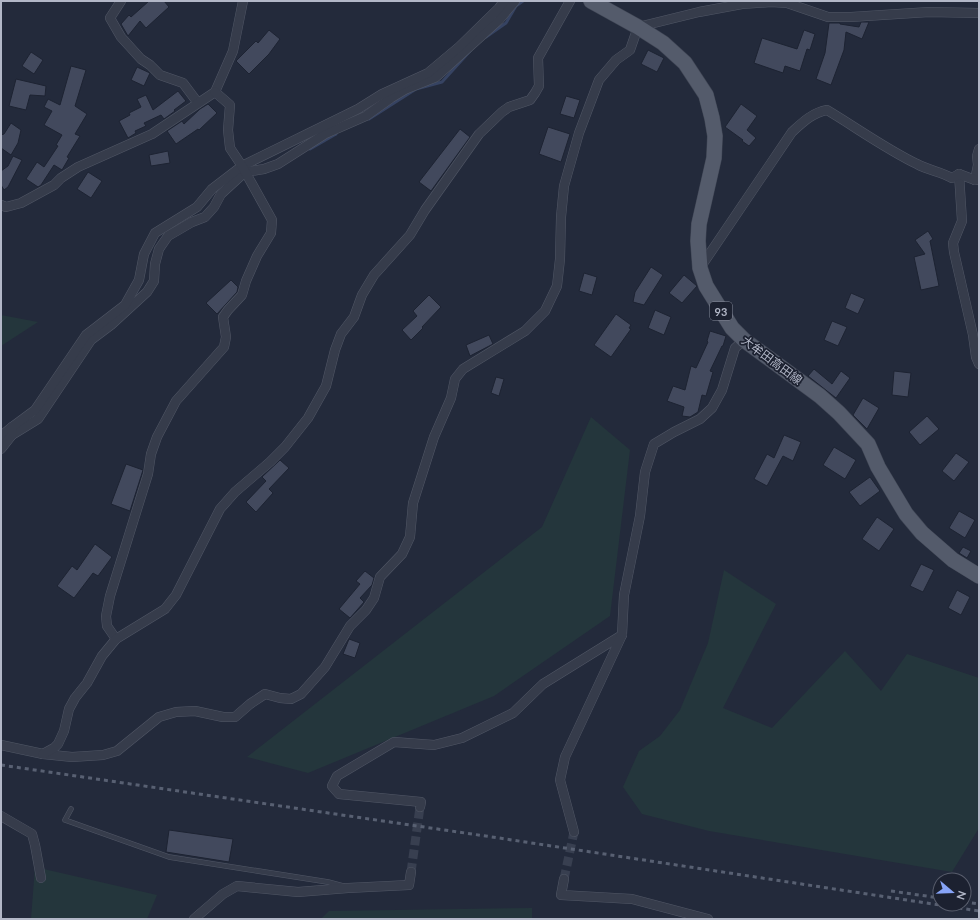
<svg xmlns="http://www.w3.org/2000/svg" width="980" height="920" viewBox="0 0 980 920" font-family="Lato,'Noto Sans JP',sans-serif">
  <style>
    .green { fill: #24363c }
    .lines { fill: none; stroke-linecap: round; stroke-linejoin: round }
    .stream { stroke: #364362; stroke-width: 3 }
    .building { fill: #42495d; stroke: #1d2332 }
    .street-tunnel { stroke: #383f50; stroke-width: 9; stroke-dasharray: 9 4.5; stroke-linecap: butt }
    .lane-casing { stroke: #515766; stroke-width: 5.5 }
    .street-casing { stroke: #515766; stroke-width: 10 }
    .primary-casing { stroke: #3f4554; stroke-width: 16 }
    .lane { stroke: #363c4b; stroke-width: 4.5 }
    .street { stroke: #363c4b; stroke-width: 9 }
    .primary { stroke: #545b6b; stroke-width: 15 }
    .rail { stroke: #586072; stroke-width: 3; stroke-dasharray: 4 4; stroke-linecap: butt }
    .labels { text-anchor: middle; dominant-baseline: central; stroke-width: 3.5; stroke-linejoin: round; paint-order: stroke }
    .shield { fill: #1c2130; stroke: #858a9a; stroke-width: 1 }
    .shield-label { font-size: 11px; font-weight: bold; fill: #b2b7c7 }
    .street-label { font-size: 12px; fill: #b2b7c7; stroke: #1c2130 }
  </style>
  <rect width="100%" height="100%" fill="#232a3b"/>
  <g class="green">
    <path d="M1 315 38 322 1 346Z"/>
    <path d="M591 417 630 450 610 616 494 696 308 773 247 757 542 527Z"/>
    <path d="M724 570 776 604 723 708 772 728 845 651 881 691 907 654 979 678V828L952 872 709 831 642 814 623 787 639 751 660 736 680 710 708 643Z"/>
    <path d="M35 867 157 895 147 919H31Z"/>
    <path d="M532 908V919H321L329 911Z"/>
  </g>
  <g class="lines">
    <g class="stream">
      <path d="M486 37 506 23 516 6 523 1"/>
      <path d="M369 119 416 89 442 82 470 51"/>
      <path d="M310 149 336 134"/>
    </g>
  </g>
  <g class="building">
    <path d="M149 1H164L169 7 146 28 140 21 128 36 121 24 129 15 131 17Z"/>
    <path d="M861 22H869L862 39 846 32 844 50 831 85 816 79 825 53 829 23H840V24L859 27Z"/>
    <path d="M269 30 280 39 269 54 249 74 236 61 256 41 258 43Z"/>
    <path d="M804 30 815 34 810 50 807 49 800 71 785 66 783 73 754 63 762 38 797 49Z"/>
    <path d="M648 50 664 58 657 72 641 64Z"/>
    <path d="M31 52 43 60 34 74 22 66Z"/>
    <path d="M71 66 86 70 75 106 87 114 75 134 80 136 67 157 69 158 62 170 54 165 41 185 38 187 26 179 37 162 44 167 58 146 56 145 62 135 44 125 52 111 44 107 48 99 60 105Z"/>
    <path d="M137 67 150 73 144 86 131 80Z"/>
    <path d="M16 79 46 86 45 96 30 95 26 110 9 106Z"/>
    <path d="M178 91 186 101 174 110 175 111 164 119 161 115 144 123 146 126 135 131 136 133 128 138 119 121 130 115 129 113 141 107 137 99 146 95 153 110Z"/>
    <path d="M566 96 580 100 574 118 560 114Z"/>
    <path d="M208 104 217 113 199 130 198 129 176 144 167 131 182 121 184 124 200 109Z"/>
    <path d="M741 104 757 116 747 130 756 138 749 146 742 141 743 140 725 127Z"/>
    <path d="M11 123 21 130 18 143 11 155 1 148V135L4 134Z"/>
    <path d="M548 127 570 134 561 162 539 154Z"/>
    <path d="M460 129 470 137 431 191 419 182Z"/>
    <path d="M168 151 170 163 151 166 149 155Z"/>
    <path d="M13 156 22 160 8 187 4 190 1 185V171L8 166Z"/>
    <path d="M88 172 102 181 91 198 77 189Z"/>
    <path d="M928 231 933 239 930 241 939 286 921 290 914 257 925 254 915 240Z"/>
    <path d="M651 267 663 275 644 305 633 302 635 292Z"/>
    <path d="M584 273 597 277 592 295 579 291Z"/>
    <path d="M684 275 697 286 682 303 669 293Z"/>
    <path d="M231 280 238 287 237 292 217 314 206 303Z"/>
    <path d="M851 293 865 299 858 314 845 308Z"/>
    <path d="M429 295 441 307 422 327 423 328 411 340 402 330 417 316 413 311Z"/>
    <path d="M655 310 671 317 664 335 648 328Z"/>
    <path d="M616 314 631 325 629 328 631 329 611 357 594 345Z"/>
    <path d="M832 321 847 327 838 346 824 340Z"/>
    <path d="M710 331 726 336 723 346H722L710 371 713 372 706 396 702 395 698 412 690 417 682 416 684 407 667 401 673 386 685 390 691 366 696 368 708 342 707 341Z"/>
    <path d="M489 335 493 344 470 356 466 345Z"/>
    <path d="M814 369 832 384 841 371 850 378 836 398 808 376Z"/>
    <path d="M894 371 911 373 908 397 892 395Z"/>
    <path d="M496 377 504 379 499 396 491 393Z"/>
    <path d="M863 398 879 408 867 429 853 415Z"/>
    <path d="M927 416 939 429 920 445 909 432Z"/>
    <path d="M784 435 801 442 793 461 783 456 767 486 754 479 767 454 774 458Z"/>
    <path d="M834 447 856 460 845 479 823 465Z"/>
    <path d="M956 453 969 462 954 481 942 471Z"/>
    <path d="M280 460 289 468 269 489 273 493 256 512 246 502 266 481 262 477Z"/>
    <path d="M126 464 143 470 130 511 111 504Z"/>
    <path d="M870 477 880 491 860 506 849 492Z"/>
    <path d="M959 511 975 520 965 538 949 528Z"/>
    <path d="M877 517 894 529 879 551 862 539Z"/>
    <path d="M95 544 112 557 98 576 93 573 74 598 57 586 72 566 77 570Z"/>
    <path d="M963 547 971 551 967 558 959 553Z"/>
    <path d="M921 564 934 570 923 592 910 586Z"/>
    <path d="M365 571 374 578 372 585 360 598 364 602 350 618 339 609 360 584 356 581Z"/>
    <path d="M957 590 970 597 961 615 948 608Z"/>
    <path d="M349 639 360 643 355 658 343 654Z"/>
    <path d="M169 830 233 839 229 862 166 852Z"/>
  </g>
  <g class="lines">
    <g class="street-tunnel">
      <path d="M411 872 420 807"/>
      <path d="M564 879 574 832"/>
    </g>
    <defs>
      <path id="lane" d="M71 809 65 820 169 857 328 882 343 886"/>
      <g id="street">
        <path d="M121 1 110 18 121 37 141 59 150 65 160 75 183 83 198 103"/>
        <path d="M959 174 962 221 953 243 954 252 973 335 976 357 979 364"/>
        <path d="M975 180 978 165 977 156 979 149"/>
        <path d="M1 205 6 207 21 203 54 185 61 178 78 167 152 134 215 92 233 51 243 1"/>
        <path d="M700 268 792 132C803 122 812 113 827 110 857 128 886 149 917 164 928 170 941 172 952 178L959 174 975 180H979"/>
        <path d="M12 435 38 419 91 340 111 325 147 292 154 281 155 264 159 249 168 236 192 222 205 217 214 207 221 194 245 172 264 169 278 164 325 134 366 116 391 98 406 89 436 77 499 20 515 1"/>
        <path d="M1 436 12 427"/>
        <path d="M1 449 12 435V427L35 410 86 335 125 305 139 280 144 254 155 233 197 207 212 189 242 166 358 109 382 94 428 73 459 47 499 8 504 1"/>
        <path d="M116 639 107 626 106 616 110 596 148 474 151 454 157 437 176 401 224 347 226 337 223 317 228 310 242 295 246 281 257 256 271 233 272 220 242 166 230 148 228 130 230 105 215 92"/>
        <path d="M1 745 43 754 72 757 103 755 117 751 159 717 176 712 195 711 223 717H235L250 704 265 694 280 698 291 699 301 694 325 667 350 626 366 610 374 598 380 577 402 554 410 537 413 503 434 437 451 398 455 379 463 369 525 331 545 311 557 286 560 259 561 217 564 186 579 133 599 80 616 60 630 50 638 27 699 12 742 4 771 2 787 3 828 17H851L929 12 979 13"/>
        <path d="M43 754 54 748 58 744 64 731 69 709 75 698 87 683 102 656 116 639 165 609 176 595 220 509 235 492 270 462 285 447 308 418 326 386 335 350 341 334 354 317 362 295 374 275 410 235 425 210 479 134 502 112 509 107 530 100 535 93 539 86 538 58 570 1"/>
        <path d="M420 807 421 802 339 794 332 786 337 776 394 742 434 745 462 738 513 713 543 684 622 635"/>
        <path d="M1 816 32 834 35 845 41 878"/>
        <path d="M574 832 560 780 565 757 622 635 624 595 640 516 645 472 654 444 674 432 700 419 712 408 722 390 735 348 744 340"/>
        <path d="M564 879 561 895 632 899 708 919"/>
        <path d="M194 919 223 894 237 886 298 892 348 888 409 885 411 872"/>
      </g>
      <path id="primary" d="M591 1 638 27 663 43 685 63 706 95 712 118 715 136 714 158 699 224 698 241 700 268 706 286 732 328 744 340 820 396 839 413 868 444 878 467 906 514 922 533 953 560 979 576"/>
    </defs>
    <use href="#lane" class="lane-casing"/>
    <use href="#street" class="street-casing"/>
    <use href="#primary" class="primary-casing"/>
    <use href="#lane" class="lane"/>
    <use href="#street" class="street"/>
    <use href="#primary" class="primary"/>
    <g class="rail">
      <path d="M1 765 499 838 979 911"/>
      <path d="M891 891 940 898"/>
      <path d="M964 902 979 904"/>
    </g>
  </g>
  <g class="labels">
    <rect class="shield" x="710" y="302" width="22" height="18" rx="3"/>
    <g class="shield-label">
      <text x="721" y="311">93</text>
    </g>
    <g class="street-label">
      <text transform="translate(772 360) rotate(37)">大牟田高田線</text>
    </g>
  </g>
  <rect width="980" height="920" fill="none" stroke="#b2b7c7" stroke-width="4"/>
  <g transform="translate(952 892) rotate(109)"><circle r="19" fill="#1c2130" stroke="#585d6c"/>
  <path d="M0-3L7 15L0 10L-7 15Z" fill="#87a4f7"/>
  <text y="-6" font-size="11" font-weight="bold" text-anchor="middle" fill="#b2b7c7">N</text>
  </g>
</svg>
